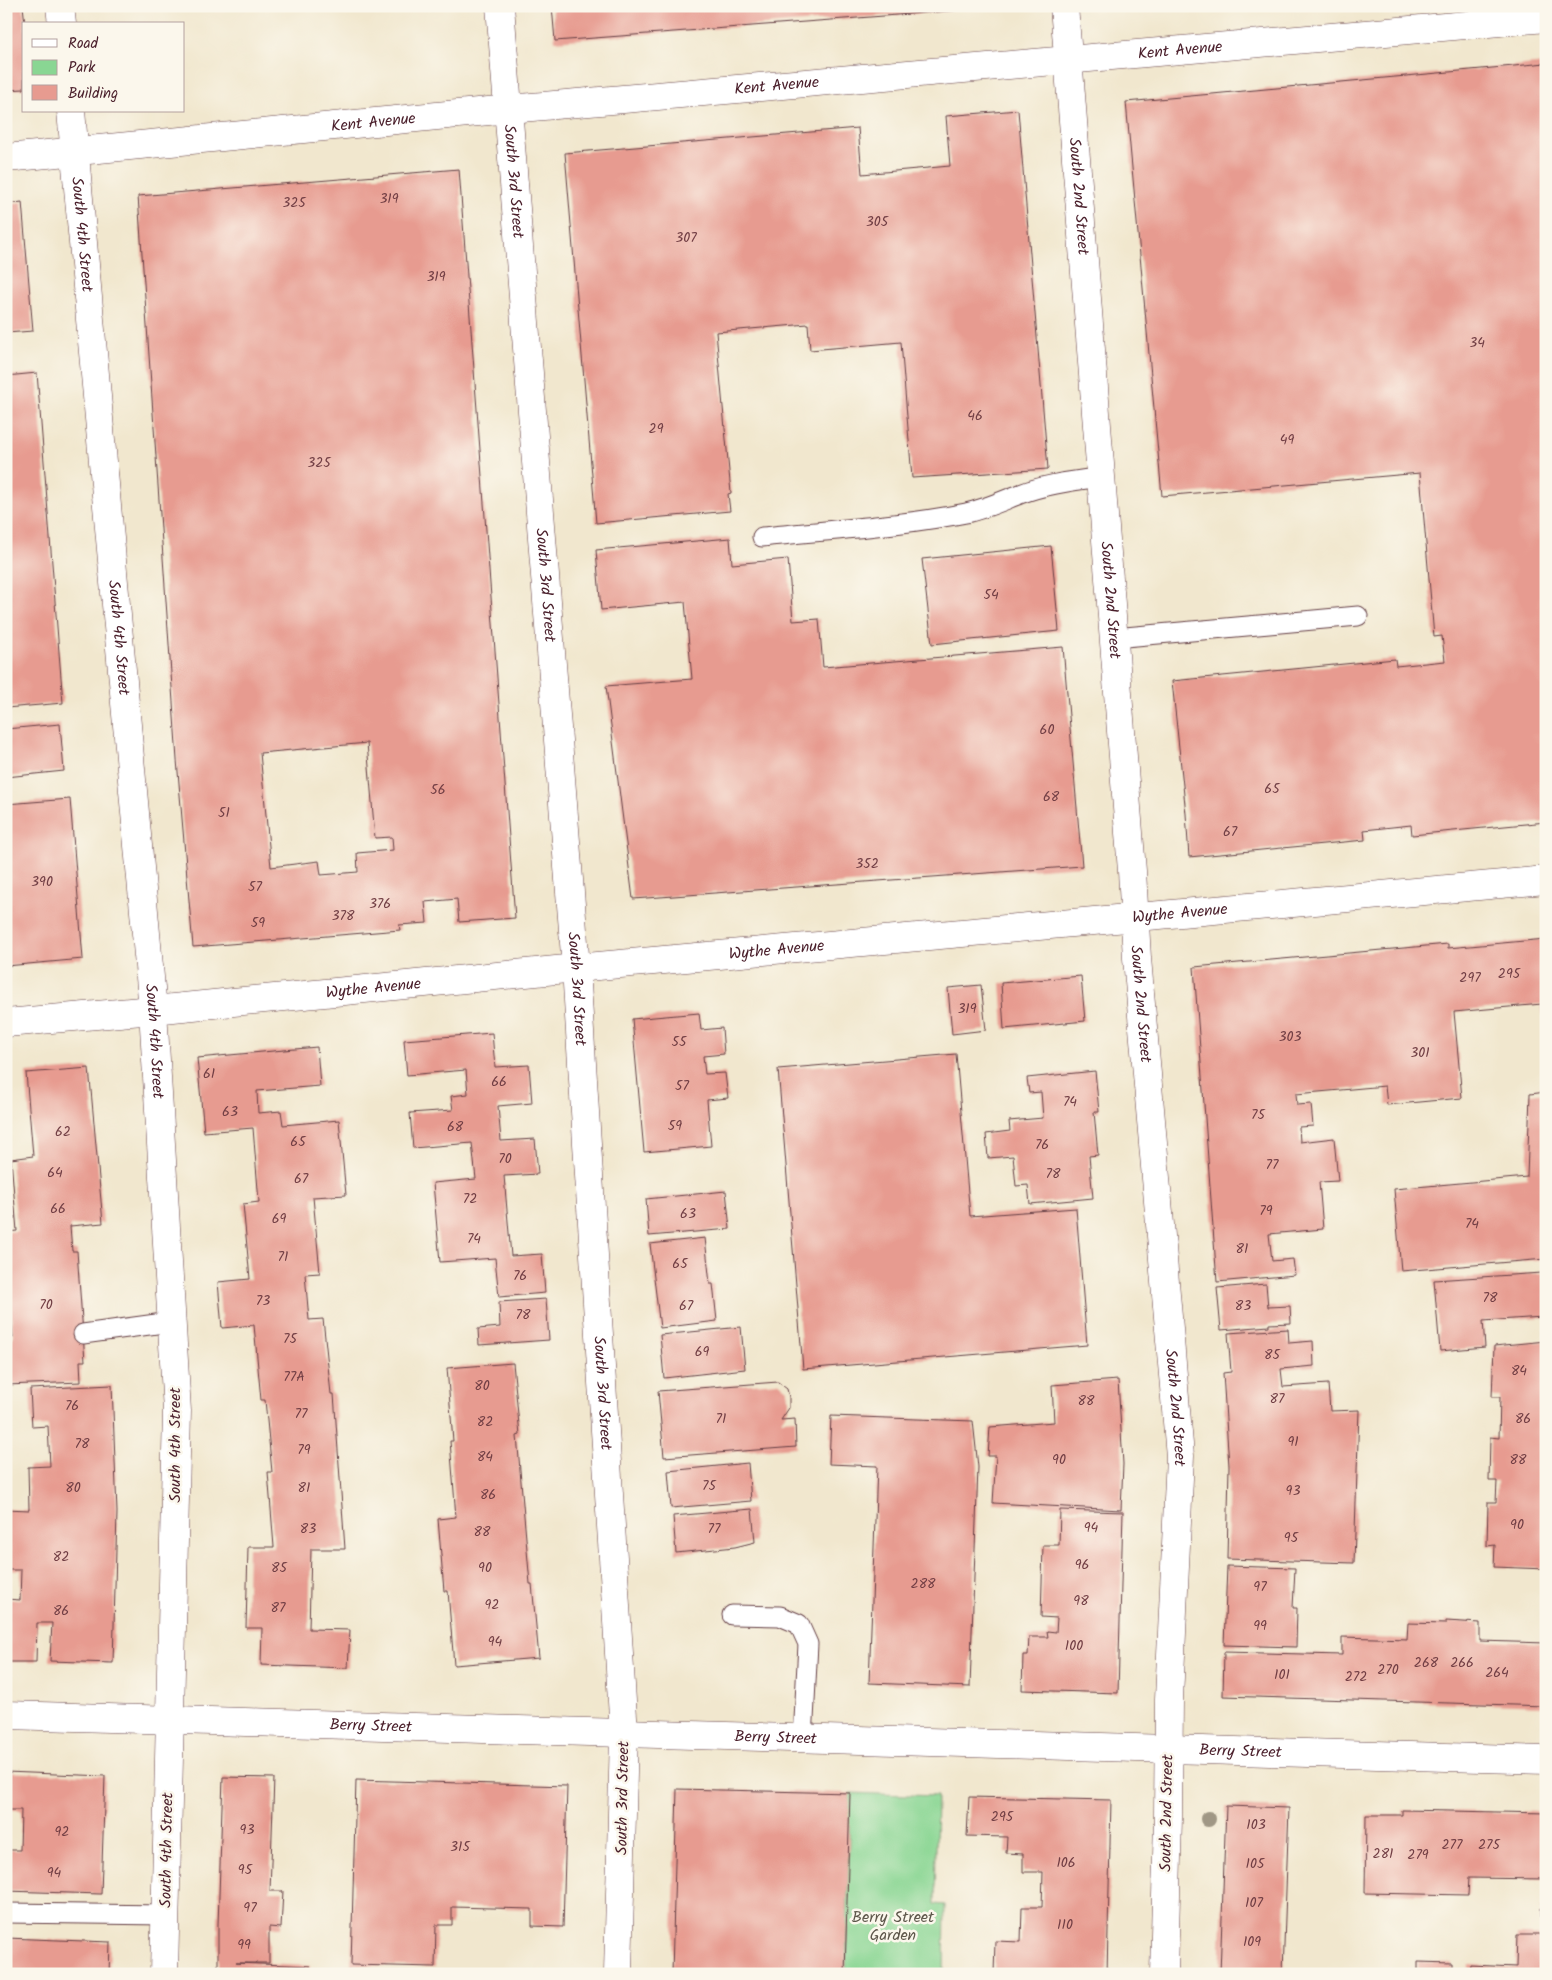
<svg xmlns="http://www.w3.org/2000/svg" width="1552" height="1980" viewBox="0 0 1552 1980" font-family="Kalam,sans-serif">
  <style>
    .green { fill: #89d693; stroke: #6a7a5f }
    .building { fill: #e79b90; fill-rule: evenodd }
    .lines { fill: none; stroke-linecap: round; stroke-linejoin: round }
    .service-casing { stroke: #633d43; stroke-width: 21 }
    .minor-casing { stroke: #633d43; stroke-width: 29 }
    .secondary-casing { stroke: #633d43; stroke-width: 29 }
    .service { stroke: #fff; stroke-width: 19 }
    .minor { stroke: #fff; stroke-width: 28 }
    .secondary { stroke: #fff; stroke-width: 28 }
    .tree { fill: #a09785 }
    .labels { text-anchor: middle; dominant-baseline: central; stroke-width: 5; stroke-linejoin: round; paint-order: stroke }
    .number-label { font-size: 14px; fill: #713e44 }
    .street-label { font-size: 16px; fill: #4a1f2b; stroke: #fbf7ec }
    .park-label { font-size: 16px; fill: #5d564a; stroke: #fbf7ec }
  </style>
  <rect width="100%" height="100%" fill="#fbf7ec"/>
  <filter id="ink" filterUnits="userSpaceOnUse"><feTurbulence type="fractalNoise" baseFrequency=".02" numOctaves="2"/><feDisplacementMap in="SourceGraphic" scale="10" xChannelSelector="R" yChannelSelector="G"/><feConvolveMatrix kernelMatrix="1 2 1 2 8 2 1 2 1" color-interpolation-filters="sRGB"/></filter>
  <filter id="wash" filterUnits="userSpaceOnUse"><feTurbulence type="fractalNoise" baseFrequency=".0096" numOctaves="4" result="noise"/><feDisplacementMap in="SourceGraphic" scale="20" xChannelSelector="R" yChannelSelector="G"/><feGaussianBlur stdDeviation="1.12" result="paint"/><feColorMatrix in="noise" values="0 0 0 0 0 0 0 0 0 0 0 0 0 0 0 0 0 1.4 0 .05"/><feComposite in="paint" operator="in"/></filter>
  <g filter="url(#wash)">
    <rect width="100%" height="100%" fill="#f1e7ce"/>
    <path class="green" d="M850 1793 937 1796 935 1904 945 1905 944 1974H846Z"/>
    <g id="blocks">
      <g class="building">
        <path d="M6 6H23L25 24 24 89 6 90Z"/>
        <path d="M552 6H989V8L555 41Z"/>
        <path d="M1546 63V822L1412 835 1411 825 1364 830 1365 840 1189 857 1186 814 1172 681 1395 659 1396 666 1445 661 1442 636 1434 637 1420 473 1162 496 1126 102Z"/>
        <path d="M1018 110 1048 469 912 478 901 342 810 350 808 324 716 332 731 493 728 494 730 511 596 523 565 153 858 128 862 174 950 166 946 116Z"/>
        <path d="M459 169 515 918 459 922 457 899 425 902 427 923 399 925 400 930 193 947 177 760 138 196ZM367 743 375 838 392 837 393 850 357 853 358 872 321 875 319 861 271 867 260 753Z"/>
        <path d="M22 202 33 331 6 333V204Z"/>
        <path d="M37 373 63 703 6 708V376Z"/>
        <path d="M730 538 732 564 788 559 793 621 819 619 823 667 1063 647 1082 866 633 899 606 686 692 679 685 602 601 610 596 550Z"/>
        <path d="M1051 546 1059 631 932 644 922 559Z"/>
        <path d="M60 724 64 771 6 777V729Z"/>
        <path d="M70 799 83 959 6 966V804Z"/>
        <path d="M1546 939V1015H1543L1542 1004 1454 1012 1462 1098 1387 1105 1385 1086 1296 1094 1297 1105 1311 1104 1313 1126 1299 1127 1300 1142 1334 1138 1338 1181 1319 1182 1323 1229 1269 1234 1272 1261 1293 1259 1295 1275 1217 1282 1194 967 1448 944V948Z"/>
        <path d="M1081 976 1085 1021 1004 1029 1001 983Z"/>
        <path d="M981 985 986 1030 952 1034 948 988Z"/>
        <path d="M699 1013 701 1030 722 1028 724 1054 703 1056 705 1074 725 1073 728 1098 707 1100 711 1146 644 1152 632 1019Z"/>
        <path d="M492 1033 495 1067 529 1065 532 1103 498 1106 501 1141 535 1139 538 1174 504 1176 511 1256 542 1254 545 1293 499 1297 495 1258 440 1262 433 1183 476 1179 472 1143 413 1148 410 1113 453 1110 451 1096 468 1094 466 1070 407 1075 404 1040Z"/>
        <path d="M317 1047 320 1086 257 1091 258 1113 281 1111 283 1125 339 1120 346 1195 313 1197 320 1273 305 1274 309 1320 323 1319 331 1394H334L345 1549H311L309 1629 350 1630 348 1668 261 1665 262 1628H246L248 1547H274L268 1472H272L265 1400H261L254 1325 222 1328 218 1282 250 1279 243 1204 259 1202 253 1128 204 1132 197 1058Z"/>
        <path d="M956 1054 970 1216 1076 1208 1087 1345 803 1369 778 1069Z"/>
        <path d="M89 1068 103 1223 70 1226 72 1251H77L83 1334 85 1361H80L81 1382 6 1385V1338H13L8 1276 6 1277V1232L17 1231 11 1159 33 1156 26 1073Z"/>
        <path d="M1095 1071 1099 1112H1094L1098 1155 1089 1156 1093 1198 1030 1204 1028 1185 1016 1186 1013 1156 988 1158 986 1134 1010 1131 1009 1121 1043 1118 1041 1092 1029 1093 1027 1078Z"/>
        <path d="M1546 1092V1259L1401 1271 1394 1189 1527 1177 1530 1094Z"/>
        <path d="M726 1191 730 1229 649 1236 646 1199Z"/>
        <path d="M705 1238 710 1284H713L717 1321 660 1328 650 1244Z"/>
        <path d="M1546 1271V1319L1543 1317 1483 1321 1485 1347 1440 1351 1434 1280 1542 1273Z"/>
        <path d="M1266 1284 1268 1307 1290 1306 1291 1323 1269 1324V1326L1221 1330 1217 1288Z"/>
        <path d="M546 1299 549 1340 479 1345 478 1329 500 1327 499 1302Z"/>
        <path d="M741 1327 745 1369 664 1378 660 1335Z"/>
        <path d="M1288 1329 1289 1343 1313 1341 1314 1366 1281 1369 1283 1387 1328 1384 1330 1411 1359 1410 1354 1563 1227 1559 1229 1466 1223 1373 1231 1372 1228 1333Z"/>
        <path d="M1546 1341V1569L1494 1567 1495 1545 1487 1546 1488 1502H1496L1497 1481H1489L1490 1437 1499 1438 1500 1397H1492L1494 1346Z"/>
        <path d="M513 1363 520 1435 517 1436 530 1584H532L539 1658 454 1665 448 1591H444L438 1519 456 1517 450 1441H453L447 1368Z"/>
        <path d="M1118 1380 1123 1464 1121 1510 993 1503 996 1456H988L990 1427 1054 1422 1052 1385Z"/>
        <path d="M778 1382 787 1389 789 1397V1408L781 1420 795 1419 796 1447 664 1457 658 1391Z"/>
        <path d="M112 1385 117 1512 113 1663 50 1661 52 1623H37L36 1662H6V1599L20 1600 21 1570H6V1509L29 1510 28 1467 50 1466 48 1426 32 1427 30 1389Z"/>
        <path d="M831 1416 973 1421 978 1467 970 1687 869 1683 877 1466 829 1464Z"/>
        <path d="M748 1463 751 1501 671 1508 668 1471Z"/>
        <path d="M752 1509 755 1542 735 1547 676 1553 673 1516Z"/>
        <path d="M1060 1510 1123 1512 1118 1693 1022 1690 1023 1655H1028L1029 1637H1048L1047 1631 1056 1632 1057 1618 1041 1617 1042 1583 1043 1545H1059Z"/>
        <path d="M1227 1566 1295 1568 1293 1608H1297L1296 1647 1224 1645Z"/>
        <path d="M1446 1621 1480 1623V1641L1546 1643V1706L1223 1696 1224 1652 1342 1655V1637L1407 1639 1408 1623 1446 1624Z"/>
        <path d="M6 1772 105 1776 101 1894 6 1891V1850H20L21 1810H6Z"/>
        <path d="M223 1777 274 1778 270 1891H283L281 1928 269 1927V1963H236L310 1966V1974H218V1925Z"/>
        <path d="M356 1780 567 1786 563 1927 532 1926V1909L452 1907V1925H436L435 1967 351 1965Z"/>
        <path d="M677 1789 850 1793 845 1974H672Z"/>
        <path d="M969 1797 1111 1800 1107 1974H994L995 1941 1021 1942 1022 1907H1042L1043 1872H1023V1854L1006 1853 1007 1837 967 1836Z"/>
        <path d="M1226 1806 1289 1808 1283 1972H1299V1974H1220Z"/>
        <path d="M1402 1810 1546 1813V1879L1469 1878 1468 1895 1365 1893 1366 1815H1402Z"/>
        <path d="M1541 1908H1546V1974H1469L1470 1965 1516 1967 1517 1935H1541Z"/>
        <path d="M6 1938 110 1942 109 1974H6Z"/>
        <path d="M1418 1962 1452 1963V1974H1418Z"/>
      </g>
    </g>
  </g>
  <g filter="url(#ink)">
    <use href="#blocks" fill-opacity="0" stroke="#633d43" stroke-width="1"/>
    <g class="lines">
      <defs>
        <g id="service">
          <path d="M762 537C829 530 901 526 966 513 985 509 1002 501 1020 494 1046 484 1074 481 1102 477"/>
          <path d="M1114 638 1358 616"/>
          <path d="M83 1334 171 1322"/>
          <path d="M732 1615 780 1616 799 1624 808 1644 803 1739"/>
          <path d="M6 1913 166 1915"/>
        </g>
        <g id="minor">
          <path d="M60 6 62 24"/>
          <path id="s1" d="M500 6 576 968 624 1733 618 1974"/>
          <path id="s2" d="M1064 6 1132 871 1137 958 1180 1456 1169 1699 1168 1818 1164 1974"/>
          <path id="s3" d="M71 111 153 1010 177 1411 164 1974"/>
          <path id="s4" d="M6 1715 1546 1760"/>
        </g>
        <g id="secondary">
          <path id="s5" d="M6 158 509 109 1546 18"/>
          <path id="s6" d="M6 1023 153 1010 576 968 1546 880"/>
        </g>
      </defs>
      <use href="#service" class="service-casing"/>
      <use href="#minor" class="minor-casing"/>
      <use href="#secondary" class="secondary-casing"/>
      <use href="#service" class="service"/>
      <use href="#minor" class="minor"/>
      <use href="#secondary" class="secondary"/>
    </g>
    <circle class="tree" cx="1208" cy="1819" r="8"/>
  </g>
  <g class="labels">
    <g class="number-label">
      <text x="389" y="199">319</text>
      <text x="294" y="203">325</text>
      <text x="877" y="222">305</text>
      <text x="686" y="238">307</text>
      <text x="436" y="277">319</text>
      <text x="1477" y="343">34</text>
      <text x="975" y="416">46</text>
      <text x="656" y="429">29</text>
      <text x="1287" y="440">49</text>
      <text x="319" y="463">325</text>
      <text x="991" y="595">54</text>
      <text x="1047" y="730">60</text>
      <text x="1272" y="789">65</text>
      <text x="438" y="790">56</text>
      <text x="1051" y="797">68</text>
      <text x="224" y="813">51</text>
      <text x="1230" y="832">67</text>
      <text x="867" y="864">352</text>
      <text x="42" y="882">390</text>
      <text x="255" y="887">57</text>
      <text x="380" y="904">376</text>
      <text x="343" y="916">378</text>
      <text x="258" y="923">59</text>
      <text x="1509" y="974">295</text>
      <text x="1470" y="978">297</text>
      <text x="967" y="1009">319</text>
      <text x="1290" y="1037">303</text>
      <text x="679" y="1042">55</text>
      <text x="1420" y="1053">301</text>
      <text x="209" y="1074">61</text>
      <text x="499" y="1082">66</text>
      <text x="682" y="1086">57</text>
      <text x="1070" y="1102">74</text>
      <text x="230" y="1112">63</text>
      <text x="1258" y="1115">75</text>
      <text x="675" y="1126">59</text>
      <text x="455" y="1127">68</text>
      <text x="63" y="1132">62</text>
      <text x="298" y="1142">65</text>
      <text x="1042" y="1145">76</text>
      <text x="505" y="1159">70</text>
      <text x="1272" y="1165">77</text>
      <text x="55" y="1173">64</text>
      <text x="1053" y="1174">78</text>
      <text x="301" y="1179">67</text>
      <text x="470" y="1199">72</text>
      <text x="58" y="1209">66</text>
      <text x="1266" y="1211">79</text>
      <text x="688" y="1214">63</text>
      <text x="279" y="1219">69</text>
      <text x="1472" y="1224">74</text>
      <text x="474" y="1239">74</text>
      <text x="1242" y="1249">81</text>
      <text x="283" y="1257">71</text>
      <text x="680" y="1264">65</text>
      <text x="520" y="1276">76</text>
      <text x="1490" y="1298">78</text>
      <text x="263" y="1301">73</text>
      <text x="46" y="1305">70</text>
      <text x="686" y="1306">67</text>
      <text x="1243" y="1306">83</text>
      <text x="523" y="1315">78</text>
      <text x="290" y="1339">75</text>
      <text x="702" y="1352">69</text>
      <text x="1272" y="1355">85</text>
      <text x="1519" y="1371">84</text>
      <text x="294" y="1377">77A</text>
      <text x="482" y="1386">80</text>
      <text x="1277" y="1399">87</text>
      <text x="1086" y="1401">88</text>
      <text x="72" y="1406">76</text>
      <text x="301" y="1414">77</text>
      <text x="721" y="1419">71</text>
      <text x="1523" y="1419">86</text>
      <text x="485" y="1422">82</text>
      <text x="1293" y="1442">91</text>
      <text x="82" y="1444">78</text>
      <text x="304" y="1450">79</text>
      <text x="485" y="1457">84</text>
      <text x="1059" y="1460">90</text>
      <text x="1518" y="1460">88</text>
      <text x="709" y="1486">75</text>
      <text x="73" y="1488">80</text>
      <text x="304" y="1488">81</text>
      <text x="1293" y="1491">93</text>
      <text x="488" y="1495">86</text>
      <text x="1517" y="1525">90</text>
      <text x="1091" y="1528">94</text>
      <text x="308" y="1529">83</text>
      <text x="714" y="1529">77</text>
      <text x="482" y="1532">88</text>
      <text x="1291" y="1538">95</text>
      <text x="61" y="1557">82</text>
      <text x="1082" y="1565">96</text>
      <text x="279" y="1568">85</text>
      <text x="485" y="1568">90</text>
      <text x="923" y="1584">288</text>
      <text x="1260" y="1587">97</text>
      <text x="1081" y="1601">98</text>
      <text x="492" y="1605">92</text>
      <text x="278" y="1608">87</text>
      <text x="61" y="1611">86</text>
      <text x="1260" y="1626">99</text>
      <text x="495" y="1642">94</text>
      <text x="1074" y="1646">100</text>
      <text x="1426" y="1663">268</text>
      <text x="1462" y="1663">266</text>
      <text x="1388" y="1670">270</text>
      <text x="1497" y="1673">264</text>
      <text x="1282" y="1675">101</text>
      <text x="1356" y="1677">272</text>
      <text x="1002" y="1817">295</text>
      <text x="1256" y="1825">103</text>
      <text x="247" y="1830">93</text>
      <text x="62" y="1832">92</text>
      <text x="1452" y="1845">277</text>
      <text x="1489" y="1845">275</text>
      <text x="460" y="1847">315</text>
      <text x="1383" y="1854">281</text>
      <text x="1418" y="1855">279</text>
      <text x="1066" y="1863">106</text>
      <text x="1255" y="1864">105</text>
      <text x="245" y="1870">95</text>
      <text x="54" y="1873">94</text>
      <text x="1254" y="1903">107</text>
      <text x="250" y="1908">97</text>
      <text x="1065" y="1925">110</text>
      <text x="1252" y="1942">109</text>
      <text x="244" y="1945">99</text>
    </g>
    <g class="street-label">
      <text stroke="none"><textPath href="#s5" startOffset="1179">Kent Avenue</textPath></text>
      <text stroke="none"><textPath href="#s5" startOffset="774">Kent Avenue</textPath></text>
      <text stroke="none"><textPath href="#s5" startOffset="369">Kent Avenue</textPath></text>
      <text stroke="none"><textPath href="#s1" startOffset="176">South 3rd Street</textPath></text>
      <text stroke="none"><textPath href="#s2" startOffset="191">South 2nd Street</textPath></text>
      <text stroke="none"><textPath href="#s3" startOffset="124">South 4th Street</textPath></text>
      <text stroke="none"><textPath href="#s1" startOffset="581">South 3rd Street</textPath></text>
      <text stroke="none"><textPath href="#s2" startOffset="596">South 2nd Street</textPath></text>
      <text stroke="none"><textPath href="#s3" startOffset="529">South 4th Street</textPath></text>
      <text stroke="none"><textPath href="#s6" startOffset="1179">Wythe Avenue</textPath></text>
      <text stroke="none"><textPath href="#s6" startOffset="774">Wythe Avenue</textPath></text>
      <text stroke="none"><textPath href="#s6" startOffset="369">Wythe Avenue</textPath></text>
      <text stroke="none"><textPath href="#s1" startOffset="986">South 3rd Street</textPath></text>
      <text stroke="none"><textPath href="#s2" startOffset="1001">South 2nd Street</textPath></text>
      <text stroke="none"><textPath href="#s3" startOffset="934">South 4th Street</textPath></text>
      <text stroke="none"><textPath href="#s1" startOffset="1391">South 3rd Street</textPath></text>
      <text stroke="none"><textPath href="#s2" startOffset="1406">South 2nd Street</textPath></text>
      <text transform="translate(175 1445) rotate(-90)">South 4th Street</text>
      <text stroke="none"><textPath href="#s4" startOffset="365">Berry Street</textPath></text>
      <text stroke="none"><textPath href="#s4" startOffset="770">Berry Street</textPath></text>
      <text stroke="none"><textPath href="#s4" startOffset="1235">Berry Street</textPath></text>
      <text transform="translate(623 1798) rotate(-89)">South 3rd Street</text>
      <text transform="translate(1167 1813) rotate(-89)">South 2nd Street</text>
      <text transform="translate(167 1850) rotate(-89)">South 4th Street</text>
    </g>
    <g class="park-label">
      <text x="893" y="1917">Berry Street<tspan x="893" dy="18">Garden</tspan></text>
    </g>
  </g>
  <rect width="1552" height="1980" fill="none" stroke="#fbf7ec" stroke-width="25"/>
  <rect x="22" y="22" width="162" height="90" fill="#fbf7ec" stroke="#b4a19f"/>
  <rect x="32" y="39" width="25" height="8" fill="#ffffff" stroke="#b4a19f"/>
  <text x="68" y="48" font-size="15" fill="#4a1f2b">Road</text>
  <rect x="32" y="60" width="25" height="15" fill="#89d693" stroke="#b4a19f"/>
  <text x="68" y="72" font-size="15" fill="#4a1f2b">Park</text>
  <rect x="32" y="85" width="25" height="15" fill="#e79b90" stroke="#b4a19f"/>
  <text x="68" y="98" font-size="15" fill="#4a1f2b">Building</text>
</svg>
